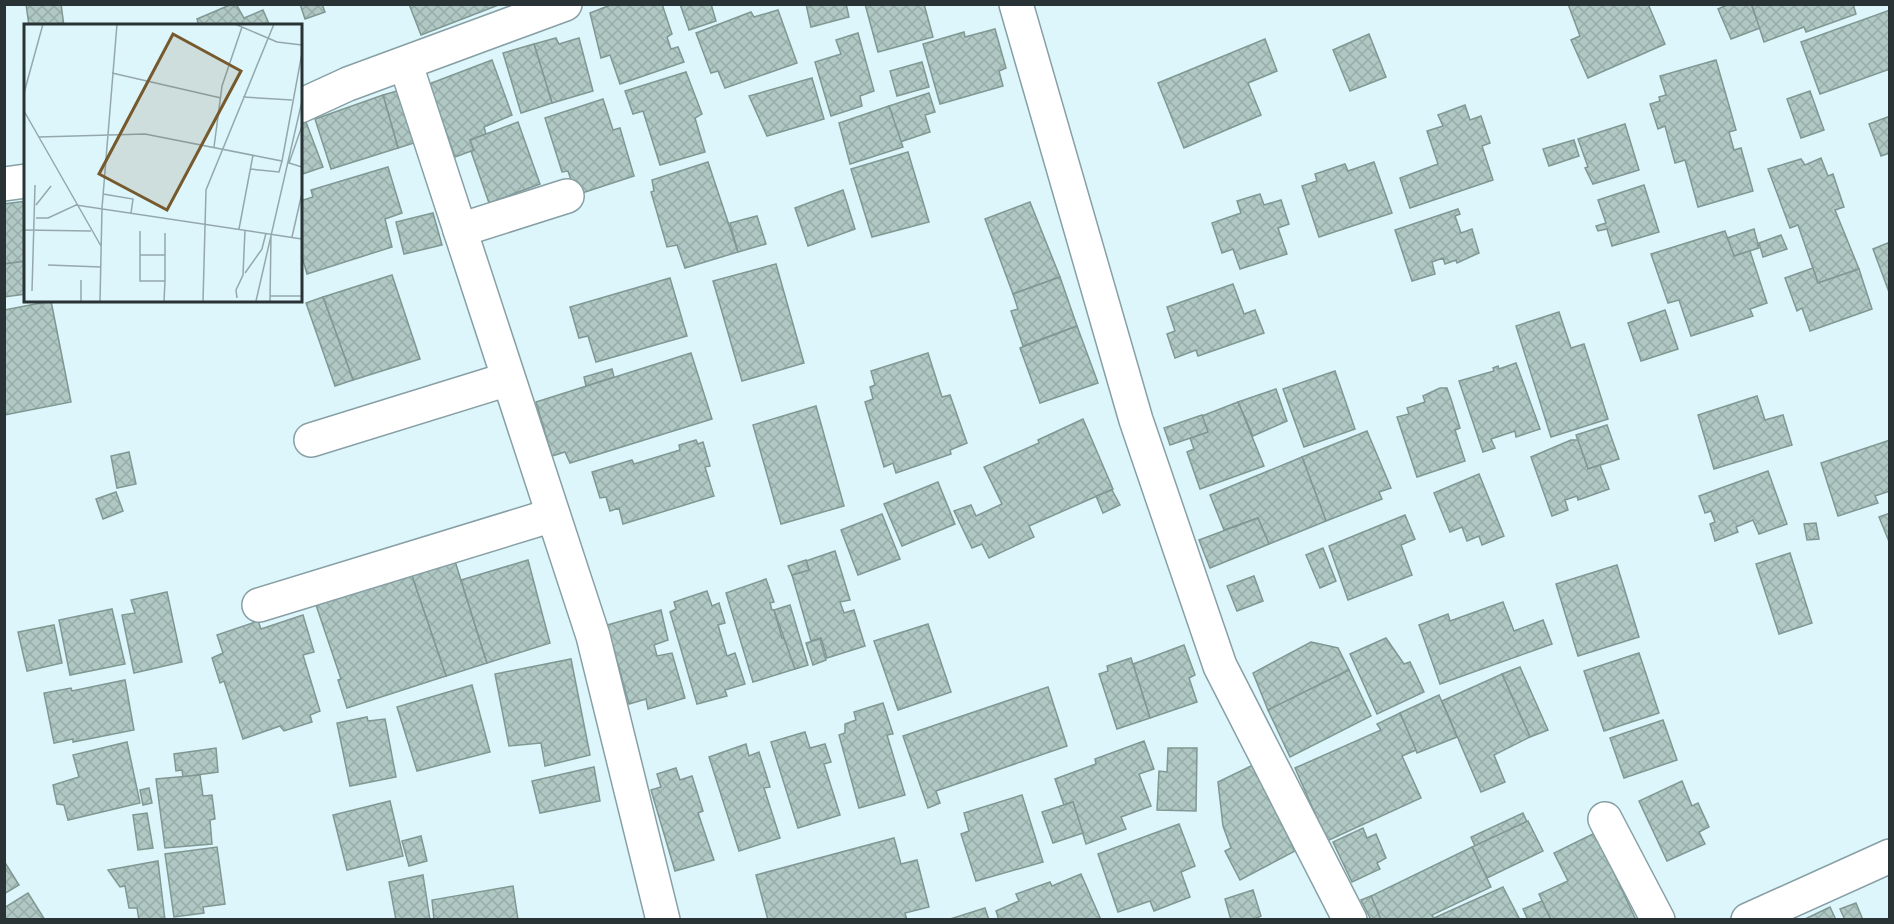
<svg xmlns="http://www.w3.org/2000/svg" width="1894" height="924" viewBox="0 0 1894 924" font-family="Lato,sans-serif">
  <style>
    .building { fill: url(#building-cross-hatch); stroke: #809893; stroke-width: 1.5 }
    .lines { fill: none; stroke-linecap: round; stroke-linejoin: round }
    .minor-casing { stroke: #88a0a5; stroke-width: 36 }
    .minor { stroke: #fff; stroke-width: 33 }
    .inset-road { fill: none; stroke: #94a8ac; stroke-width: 1.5 }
    .view { fill: #76592d; fill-opacity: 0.15; stroke: #76592d; stroke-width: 3 }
    .inset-edge { fill: none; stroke: #293335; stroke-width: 3 }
  </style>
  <defs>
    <pattern id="building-cross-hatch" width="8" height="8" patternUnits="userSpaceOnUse" patternTransform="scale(1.5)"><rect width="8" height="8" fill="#afc8c3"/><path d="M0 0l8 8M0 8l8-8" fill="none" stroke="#97aca8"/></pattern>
  </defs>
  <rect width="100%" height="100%" fill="#dcf6fb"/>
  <g class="building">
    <path d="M26 4H61L64 26H29Z"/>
    <path d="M232 4H236L244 18 263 10 270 26H199L197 19Z"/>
    <path d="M300 4H322L325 12 305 19Z"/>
    <path d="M409 4H501L421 35Z"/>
    <path d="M613 4H662L672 34 667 37 671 49 678 47 684 62 620 84 610 55 601 58 590 13Z"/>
    <path d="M680 4H711L716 21 689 30Z"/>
    <path d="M806 4H846L849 17 811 27Z"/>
    <path d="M865 4H924L933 37 878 52Z"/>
    <path d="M1568 4H1648L1665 44 1588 78 1571 40 1580 36Z"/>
    <path d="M1729 4H1751L1760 28 1731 39 1718 9Z"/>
    <path d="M1853 4 1856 14 1806 32 1804 27 1764 42 1752 5Z"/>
    <path d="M778 10 797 63 725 88 718 71 711 73 696 33 751 12 754 17Z"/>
    <path d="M1890 10V69L1820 94 1801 42Z"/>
    <path d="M995 29 1006 68 999 71 1003 86 940 104 923 44 964 32 965 37Z"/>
    <path d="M858 33 874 91 860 96 862 106 831 116 815 62 841 54 836 40Z"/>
    <path d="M1369 34 1386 77 1350 91 1333 50Z"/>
    <path d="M556 38 559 44 579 38 593 91 552 103 534 44Z"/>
    <path d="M1265 39 1277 71 1248 83 1261 115 1184 148 1158 83Z"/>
    <path d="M534 44 552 103 521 113 503 53Z"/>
    <path d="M492 60 512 115 484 127 486 134 470 140 474 150 455 157 429 84Z"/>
    <path d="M1716 60 1736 130 1729 132 1734 150 1741 148 1753 191 1698 207 1685 160 1675 163 1665 126 1658 129 1650 104 1660 101 1659 97 1666 95 1660 76Z"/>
    <path d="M922 62 929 87 897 96 890 71Z"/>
    <path d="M686 72 702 114 695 118 705 152 660 165 643 111 633 114 625 91Z"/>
    <path d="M812 78 824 119 767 136 749 96Z"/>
    <path d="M404 89 420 141 398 148 383 95Z"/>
    <path d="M1810 91 1824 130 1801 138 1787 99Z"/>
    <path d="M929 93 935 112 925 115 930 132 900 142 889 106Z"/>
    <path d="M383 95 398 148 331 169 315 119Z"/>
    <path d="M603 99 613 130 620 128 634 176 576 195 568 171 562 172 545 118Z"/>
    <path d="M1465 105 1470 120 1481 116 1490 143 1482 146 1493 180 1410 208 1400 178 1438 164 1427 131 1443 126 1438 115Z"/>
    <path d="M889 106 903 147 850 164 839 123Z"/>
    <path d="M1890 116V153L1881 156 1869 124Z"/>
    <path d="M306 122 323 167 300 175V124Z"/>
    <path d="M518 122 540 184 489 203 471 151 474 150 470 140Z"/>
    <path d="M1625 124 1639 170 1593 184 1585 168 1588 167 1578 139Z"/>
    <path d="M1574 140 1579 156 1549 166 1543 149Z"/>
    <path d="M908 152 929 222 872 237 851 169Z"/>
    <path d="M1821 158 1828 176 1833 174 1844 207 1835 210 1859 269 1818 283 1798 225 1790 228 1768 169 1801 159 1805 165Z"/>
    <path d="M708 162 738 252 685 268 677 245 667 247 651 192 654 191 652 180Z"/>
    <path d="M1374 162 1392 213 1319 237 1302 186 1317 181 1315 174 1345 164 1348 171Z"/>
    <path d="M388 167 402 213 385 219 392 247 307 274 300 250V201L313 197 311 190Z"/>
    <path d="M1644 185 1659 232 1612 246 1607 229 1598 231 1596 226 1606 223 1598 200Z"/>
    <path d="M843 190 855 229 808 246 795 208Z"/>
    <path d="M1260 194 1264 205 1281 200 1289 224 1278 228 1287 254 1240 269 1233 249 1222 253 1212 223 1241 213 1237 201Z"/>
    <path d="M26 201V261L4 264V204Z"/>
    <path d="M1030 202 1060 277 1013 294 985 219Z"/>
    <path d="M1458 209 1460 214 1455 216 1461 233 1472 229 1479 253 1457 263 1456 260 1445 264 1443 258 1432 262 1435 274 1412 281 1395 230Z"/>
    <path d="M433 213 442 245 404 254 396 222Z"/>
    <path d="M757 216 766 244 738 252 730 223Z"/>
    <path d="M1754 229 1759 248 1734 256 1727 238Z"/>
    <path d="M1725 231 1734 256 1750 251 1767 303 1750 309 1753 316 1691 336 1679 300 1668 303 1651 254Z"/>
    <path d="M1781 235 1787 249 1763 257 1759 243Z"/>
    <path d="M1890 242V292H1889L1873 249Z"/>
    <path d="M26 261V294L4 297V264Z"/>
    <path d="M776 264 804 363 742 381 713 281Z"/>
    <path d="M1813 268 1818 283 1859 269 1872 309 1810 331 1802 308 1797 311 1785 278Z"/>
    <path d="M392 275 420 359 353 380 323 297Z"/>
    <path d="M1060 277 1077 326 1023 346 1011 311 1018 309 1013 294Z"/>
    <path d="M670 278 687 336 596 362 588 336 579 338 570 307Z"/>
    <path d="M1233 284 1244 314 1255 310 1264 333 1198 356 1196 350 1175 358 1167 334 1175 331 1167 307Z"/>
    <path d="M323 297 353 380 335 386 306 303Z"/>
    <path d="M51 301 71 402 4 415V310Z"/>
    <path d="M1665 310 1678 349 1641 361 1628 323Z"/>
    <path d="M1559 312 1571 348 1584 344 1608 419 1551 437 1516 326Z"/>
    <path d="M1077 326 1098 383 1040 403 1020 348Z"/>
    <path d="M691 353 712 419 570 463 565 452 552 456 536 402Z"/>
    <path d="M928 353 942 397 950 395 967 443 950 450 951 454 896 473 893 463 884 467 865 402 873 399 870 387 875 385 871 371Z"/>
    <path d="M1516 363 1540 429 1516 437 1515 431 1491 439 1495 448 1483 452 1459 381 1494 371 1493 368 1498 366 1499 369Z"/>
    <path d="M612 369 614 377 586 386 584 377Z"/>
    <path d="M1335 371 1355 429 1304 447 1283 389Z"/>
    <path d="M1440 388H1447L1451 399 1460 428 1455 430 1465 461 1417 477 1397 417 1409 414 1407 408 1425 402 1423 396Z"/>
    <path d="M1276 389 1287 421 1253 436 1238 402Z"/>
    <path d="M1757 396 1765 420 1783 415 1792 445 1714 469 1698 415Z"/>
    <path d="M1238 402 1264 466 1200 489 1187 452 1194 449 1190 438 1208 432 1202 416Z"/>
    <path d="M816 406 844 506 781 524 753 425Z"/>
    <path d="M1202 415 1208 432 1170 445 1164 428Z"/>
    <path d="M1083 419 1113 489 1029 526 1034 537 989 558 982 544 972 548 954 511 971 505 976 516 1002 504 984 467 1039 443 1038 440Z"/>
    <path d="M1607 425 1619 459 1588 469 1576 435Z"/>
    <path d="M1367 431 1391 488 1379 492 1382 499 1326 521 1302 457Z"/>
    <path d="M696 440 698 444 703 442 710 466 705 467 714 496 623 524 619 508 610 511 606 497 600 498 592 472 632 460 634 464 680 450 679 445Z"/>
    <path d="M1571 440H1578L1588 469 1600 465 1609 489 1578 500 1577 496 1565 500 1568 510 1552 516 1531 457Z"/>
    <path d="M1890 440V491L1875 496 1878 503 1838 516 1821 463Z"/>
    <path d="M129 452 136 484 117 488 111 456Z"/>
    <path d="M1302 457 1326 521 1269 544 1258 518 1224 530 1210 495Z"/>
    <path d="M1768 471 1787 524 1759 534 1753 520 1736 527 1738 532 1715 541 1710 524 1715 522 1711 511 1705 513 1699 496Z"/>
    <path d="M1479 474 1504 536 1482 545 1479 536 1467 541 1462 527 1450 532 1434 493Z"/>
    <path d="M938 482 955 524 902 546 884 504Z"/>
    <path d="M1112 490 1120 505 1103 513 1096 496Z"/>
    <path d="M116 492 123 511 103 519 96 499Z"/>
    <path d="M1890 513V544L1879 517Z"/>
    <path d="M882 514 900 559 858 575 841 530Z"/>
    <path d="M1405 515 1415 539 1401 545 1412 575 1348 600 1329 546Z"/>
    <path d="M1258 518 1269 544 1210 568 1199 540Z"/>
    <path d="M1816 523 1819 539 1807 540 1804 524Z"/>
    <path d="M1323 548 1336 581 1320 588 1306 555Z"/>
    <path d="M835 551 850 600 840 602 844 613 854 610 865 646 827 658 821 638 811 641 792 575 809 570 806 561Z"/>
    <path d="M1790 553 1812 623 1779 634 1756 564Z"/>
    <path d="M454 558 487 663 446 676 411 573Z"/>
    <path d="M528 560 550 643 487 663 461 580Z"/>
    <path d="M806 560 809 570 792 575 788 566Z"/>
    <path d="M1617 565 1639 637 1578 656 1556 584Z"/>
    <path d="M411 573 446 676 347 708 338 680 341 679 316 605Z"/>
    <path d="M1254 576 1263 601 1237 611 1227 586Z"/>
    <path d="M766 579 774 602 770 603 772 610H774L782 638 786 637 795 669 753 682 726 593Z"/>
    <path d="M707 591 712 606 719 603 725 623 718 625 727 656 735 653 745 684 725 690 727 696 697 704 670 612 676 609 674 602Z"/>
    <path d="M167 592 182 662 134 673 122 615 135 613 131 600Z"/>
    <path d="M1503 602 1514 631 1543 620 1552 644 1440 684 1419 625 1448 614 1450 621Z"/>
    <path d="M790 605 808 665 795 669 774 610Z"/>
    <path d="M112 609 125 664 70 675 59 620Z"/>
    <path d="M661 610 668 640 654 645 657 656 672 653 685 698 648 709 646 699 629 704 607 625Z"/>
    <path d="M303 615 314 652 303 655 320 711 310 715 312 722 284 731 280 726 243 739 224 681 220 683 212 658 223 653 217 635 258 621 261 629Z"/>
    <path d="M928 624 951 692 898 710 874 641Z"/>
    <path d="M54 625 62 663 27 671 18 632Z"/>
    <path d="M1386 638 1404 664 1410 662 1424 692 1377 714 1350 654Z"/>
    <path d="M820 639 826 660 813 665 806 643Z"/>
    <path d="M1311 642 1338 648 1349 670 1268 710 1253 673Z"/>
    <path d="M1184 645 1195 675 1189 678 1197 702 1150 718 1133 664Z"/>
    <path d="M1639 653 1659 713 1604 731 1584 671Z"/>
    <path d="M1131 658 1150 718 1117 729 1099 674 1108 671 1107 666Z"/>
    <path d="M571 659 590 755 545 766 541 743 509 746 495 674Z"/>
    <path d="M1520 667 1548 730 1530 737 1502 674Z"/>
    <path d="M1349 670 1371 716 1290 757 1268 710Z"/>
    <path d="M1502 674 1530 737 1494 755 1505 782 1481 792 1442 701Z"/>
    <path d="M125 680 134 730 73 742V739L54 743 44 693 71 688 72 691Z"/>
    <path d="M472 685 490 752 417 771 397 707Z"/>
    <path d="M1048 687 1067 746 936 791 940 803 928 808 903 736Z"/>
    <path d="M1439 695 1457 737 1417 753 1400 713Z"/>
    <path d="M883 703 893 734 887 735 905 795 859 808 839 735 845 733V724L856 720 854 712Z"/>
    <path d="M1400 713 1416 750 1402 756 1421 798 1327 841 1295 768 1381 730 1377 724Z"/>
    <path d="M367 717 368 721 385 719 396 777 350 786 337 723Z"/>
    <path d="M1663 720 1677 760 1624 778 1610 738Z"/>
    <path d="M805 732 810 748 825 744 831 762 824 764 840 815 798 828 771 742Z"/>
    <path d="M1144 741 1154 769 1139 774 1151 806 1121 817 1126 829 1086 844 1073 802 1064 805 1055 779 1096 764 1095 759Z"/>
    <path d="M127 742 140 803 68 820 64 805 57 804 53 785 79 777 73 755Z"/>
    <path d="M746 744 749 756 759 752 770 787 764 788 780 838 739 851 709 757Z"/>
    <path d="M216 748 218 772 183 777 182 770 176 771 174 754Z"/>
    <path d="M1168 748H1197L1196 811 1157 810 1159 771 1167 772Z"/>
    <path d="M1253 765 1295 851 1240 880 1225 851 1231 848 1223 826 1218 782Z"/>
    <path d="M594 767 600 801 540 813 532 781Z"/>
    <path d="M676 768 680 780 692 776 703 811 698 813 714 860 675 871 651 790 661 787 657 774Z"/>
    <path d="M200 775 203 796 212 795 215 819 210 820 212 844 165 848 156 779Z"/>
    <path d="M1682 781 1692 806 1698 803 1709 827 1699 832 1705 844 1667 861 1639 801Z"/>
    <path d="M149 788 152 803 143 805 140 790Z"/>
    <path d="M1022 795 1043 862 976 881 961 834 969 831 964 813Z"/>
    <path d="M390 801 403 856 347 870 333 815Z"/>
    <path d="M1073 802 1083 833 1053 843 1042 812Z"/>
    <path d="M147 813 153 848 138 850 133 815Z"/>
    <path d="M1523 813 1527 822 1475 846 1471 837Z"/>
    <path d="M1528 821 1543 851 1487 878 1472 847Z"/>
    <path d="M1179 824 1195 866 1181 872 1190 897 1154 911 1150 901 1118 912 1098 854Z"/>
    <path d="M1363 828 1367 838 1376 834 1386 858 1377 863 1380 869 1352 882 1333 842Z"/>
    <path d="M1593 834 1598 839 1636 920H1551L1539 894 1568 881 1554 853Z"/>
    <path d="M421 836 427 861 409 866 402 841Z"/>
    <path d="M894 838 901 864 917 860 929 907 905 913 907 920H768L756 875Z"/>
    <path d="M217 847 225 904 203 907 204 913 174 917 165 854Z"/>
    <path d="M1472 847 1491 887 1432 915 1435 920H1381L1371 896Z"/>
    <path d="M4 861 19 885 4 894Z"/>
    <path d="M158 861 165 920H139L137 908H129L125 886 120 887 108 870Z"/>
    <path d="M1081 874 1101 920H999L996 911 1019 901 1016 894 1050 882 1052 886Z"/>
    <path d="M423 875 430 920H396L389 882Z"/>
    <path d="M513 886 518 920H434L432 900Z"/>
    <path d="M1503 887 1520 920 1434 918Z"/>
    <path d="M1253 890 1261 916 1252 920H1231L1225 899Z"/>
    <path d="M28 893 45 920H4V908Z"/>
    <path d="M1371 896 1381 920H1371L1361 900Z"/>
    <path d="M1542 901 1551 920H1528L1523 909Z"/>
    <path d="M1856 903 1863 920H1845L1840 909Z"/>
    <path d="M1830 907 1836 920H1803Z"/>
    <path d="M985 908 989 920H950V919Z"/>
  </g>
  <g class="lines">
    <defs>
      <g id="minor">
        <path d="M1016 4 1136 420 1220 666 1350 920"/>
        <path d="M406 65 593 636 663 920"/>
        <path d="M300 106 348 84 565 4"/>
        <path d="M4 184 26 181"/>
        <path d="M460 230 567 196"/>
        <path d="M311 440 508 379"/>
        <path d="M259 605 553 515"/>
        <path d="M1605 819 1658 920"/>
        <path d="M1748 920 1890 856"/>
      </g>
    </defs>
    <use href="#minor" class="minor-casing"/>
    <use href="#minor" class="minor"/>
  </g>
  <g transform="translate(24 24)">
    <rect width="278" height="278" fill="#dcf6fb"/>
    <path class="inset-road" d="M211 0 253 18 278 21M88 49 197 74M0 69 19 0M219 73 268 76M0 87 77 222M278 102 265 139 278 143M15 113 121 110 258 137 278 29M190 123 198 62 218 3M226 145 255 148 258 137M79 170 109 175 107 189M12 181 27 162M12 194H24L52 181 278 215M215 205 229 131M0 206 67 207M116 207V257H141L140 277M268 213 278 169M116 231H141V257M141 231V209M24 241 77 243M221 249 238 225 242 209M8 267 11 161M246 272H278M213 274 212 266 219 251 221 206M57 277V256M76 277 78 184 93 0M179 277 182 166 250 0M232 277 278 77M246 277 247 210"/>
    <path class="view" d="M149 10 217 47 143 186 75 150Z"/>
    <rect width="278" height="278" class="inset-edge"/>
  </g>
  <rect width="1894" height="924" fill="none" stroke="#293335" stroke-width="12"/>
</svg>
